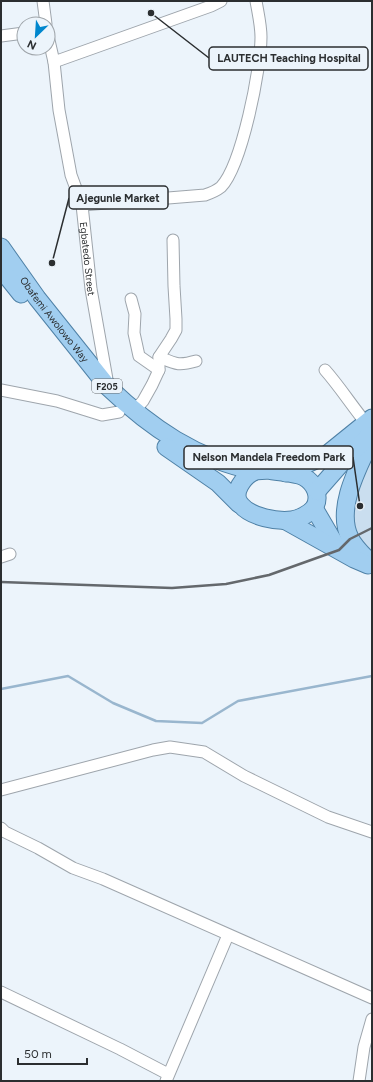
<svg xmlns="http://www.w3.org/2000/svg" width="373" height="1082" viewBox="0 0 373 1082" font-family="Figtree,sans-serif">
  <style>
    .park { fill: #cadeef }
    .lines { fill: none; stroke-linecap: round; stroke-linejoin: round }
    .stream { stroke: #99b6ce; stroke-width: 2.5 }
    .street-casing { stroke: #9ea5ac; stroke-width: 13 }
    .primary-casing { stroke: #4f81a6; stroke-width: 19 }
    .street { stroke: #fff; stroke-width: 11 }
    .primary { stroke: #a1cef0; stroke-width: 17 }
    .rail { stroke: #64686c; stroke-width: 2.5 }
    .labels { text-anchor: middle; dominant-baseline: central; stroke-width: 3; stroke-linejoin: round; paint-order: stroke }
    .shield { fill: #ecf4fb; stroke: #65696d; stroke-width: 1 }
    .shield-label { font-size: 9px; font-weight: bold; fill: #2b2e30 }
    .street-label { font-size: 10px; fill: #2b2e30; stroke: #ecf4fb }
    .leader { fill: none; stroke: #2b2e30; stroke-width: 1.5 }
    .callout-dot { fill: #2b2e30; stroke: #ecf4fb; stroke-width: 1.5 }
    .callout { fill: #ecf4fb; stroke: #2b2e30; stroke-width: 1.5 }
    .callout-label { font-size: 11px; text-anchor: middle; font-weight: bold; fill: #2b2e30 }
  </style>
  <rect width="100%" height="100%" fill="#ecf4fb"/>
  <path class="park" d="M372 444V561L342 532Z"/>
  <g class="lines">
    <path class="stream" d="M1 689 68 676 113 703 156 721 202 723 238 701 372 676"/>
    <defs>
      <g id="street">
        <path d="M43 1 46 24"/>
        <path d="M1 36 24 33"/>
        <path id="s1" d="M48 36 54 62 59 110 71 175 82 205 91 289 108 385"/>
        <path d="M54 62 211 6 221 1"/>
        <path d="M82 205 205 195C211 193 216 191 221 187 242 165 261 68 261 37 261 25 258 13 256 1"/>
        <path d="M131 299 135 314 134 333 139 356 159 370"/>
        <path d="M159 357C176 364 178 366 196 361"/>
        <path d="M325 370C340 387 352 406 366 423"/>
        <path d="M1 390 57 401 102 415 119 412"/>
        <path d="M134 411 143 401 152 385 159 370V357L171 339 176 330V319L174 286 173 240"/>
        <path d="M1 557 10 554"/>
        <path d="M1 790 153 750 170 747 204 752 244 776 328 817 372 832"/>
        <path d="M1 828 5 832 38 848 73 868 103 879 372 998"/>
        <path d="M1 992 120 1049 168 1074"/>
        <path d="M166 1081 228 935"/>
        <path d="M359 1081 364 1047 372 1019"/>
      </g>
      <g id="primary">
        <path id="s2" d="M1 247 37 298 108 387C151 428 196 459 255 471"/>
        <path d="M1 269 21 294"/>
        <path d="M372 438C359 466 335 508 350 538 355 548 364 556 372 564"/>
        <path d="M166 447 218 483 239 504"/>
        <path d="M268 470C277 472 297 473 304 477 315 483 321 497 314 508 309 514 299 519 292 520 277 522 251 517 241 505 230 494 244 475 256 471 260 470 264 471 268 470Z"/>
        <path d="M286 473 325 456 372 418"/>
        <path d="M317 491 346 458 369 436"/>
        <path d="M314 508 338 549"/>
        <path d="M286 521 354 559 368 565"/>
      </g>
    </defs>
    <use href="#street" class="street-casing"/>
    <use href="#primary" class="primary-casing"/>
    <use href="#street" class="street"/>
    <use href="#primary" class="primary"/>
    <path class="rail" d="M1 582 172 588 226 584 269 575 339 550 350 539 372 528"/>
  </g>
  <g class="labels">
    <rect class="shield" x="92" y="379" width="30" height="14" rx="3"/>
    <g class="shield-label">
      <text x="107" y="386">F205</text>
    </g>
    <g class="street-label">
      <text stroke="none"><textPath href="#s1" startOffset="227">Egbatedo Street</textPath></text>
      <text stroke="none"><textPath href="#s2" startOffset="90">Obafemi Awolowo Way</textPath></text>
    </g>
  </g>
  <path class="leader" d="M151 13L209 58M52 263L69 198M360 506L353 457"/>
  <g class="callout-dot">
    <circle cx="151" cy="13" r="4"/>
    <circle cx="52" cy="263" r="4"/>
    <circle cx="360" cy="506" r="4"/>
  </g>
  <g class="callout">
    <rect x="209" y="47" width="159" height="23" rx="4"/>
    <rect x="69" y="186" width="99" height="23" rx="4"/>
    <rect x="184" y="446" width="169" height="23" rx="4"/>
  </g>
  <g class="callout-label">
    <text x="289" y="62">LAUTECH Teaching Hospital</text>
    <text x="118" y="202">Ajegunle Market</text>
    <text x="269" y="461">Nelson Mandela Freedom Park</text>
  </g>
  <rect width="373" height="1082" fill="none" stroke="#2b2e30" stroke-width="4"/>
  <g transform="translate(36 36) rotate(205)"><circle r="19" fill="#ecf4fb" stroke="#9fa5aa"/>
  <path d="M0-3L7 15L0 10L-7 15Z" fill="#0087ce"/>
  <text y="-6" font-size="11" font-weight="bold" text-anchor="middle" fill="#2b2e30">N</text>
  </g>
  <path d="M18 1058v6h69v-6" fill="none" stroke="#2b2e30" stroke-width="2"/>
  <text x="24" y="1058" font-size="12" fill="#2b2e30" stroke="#ecf4fb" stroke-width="3" paint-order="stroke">50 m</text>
</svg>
